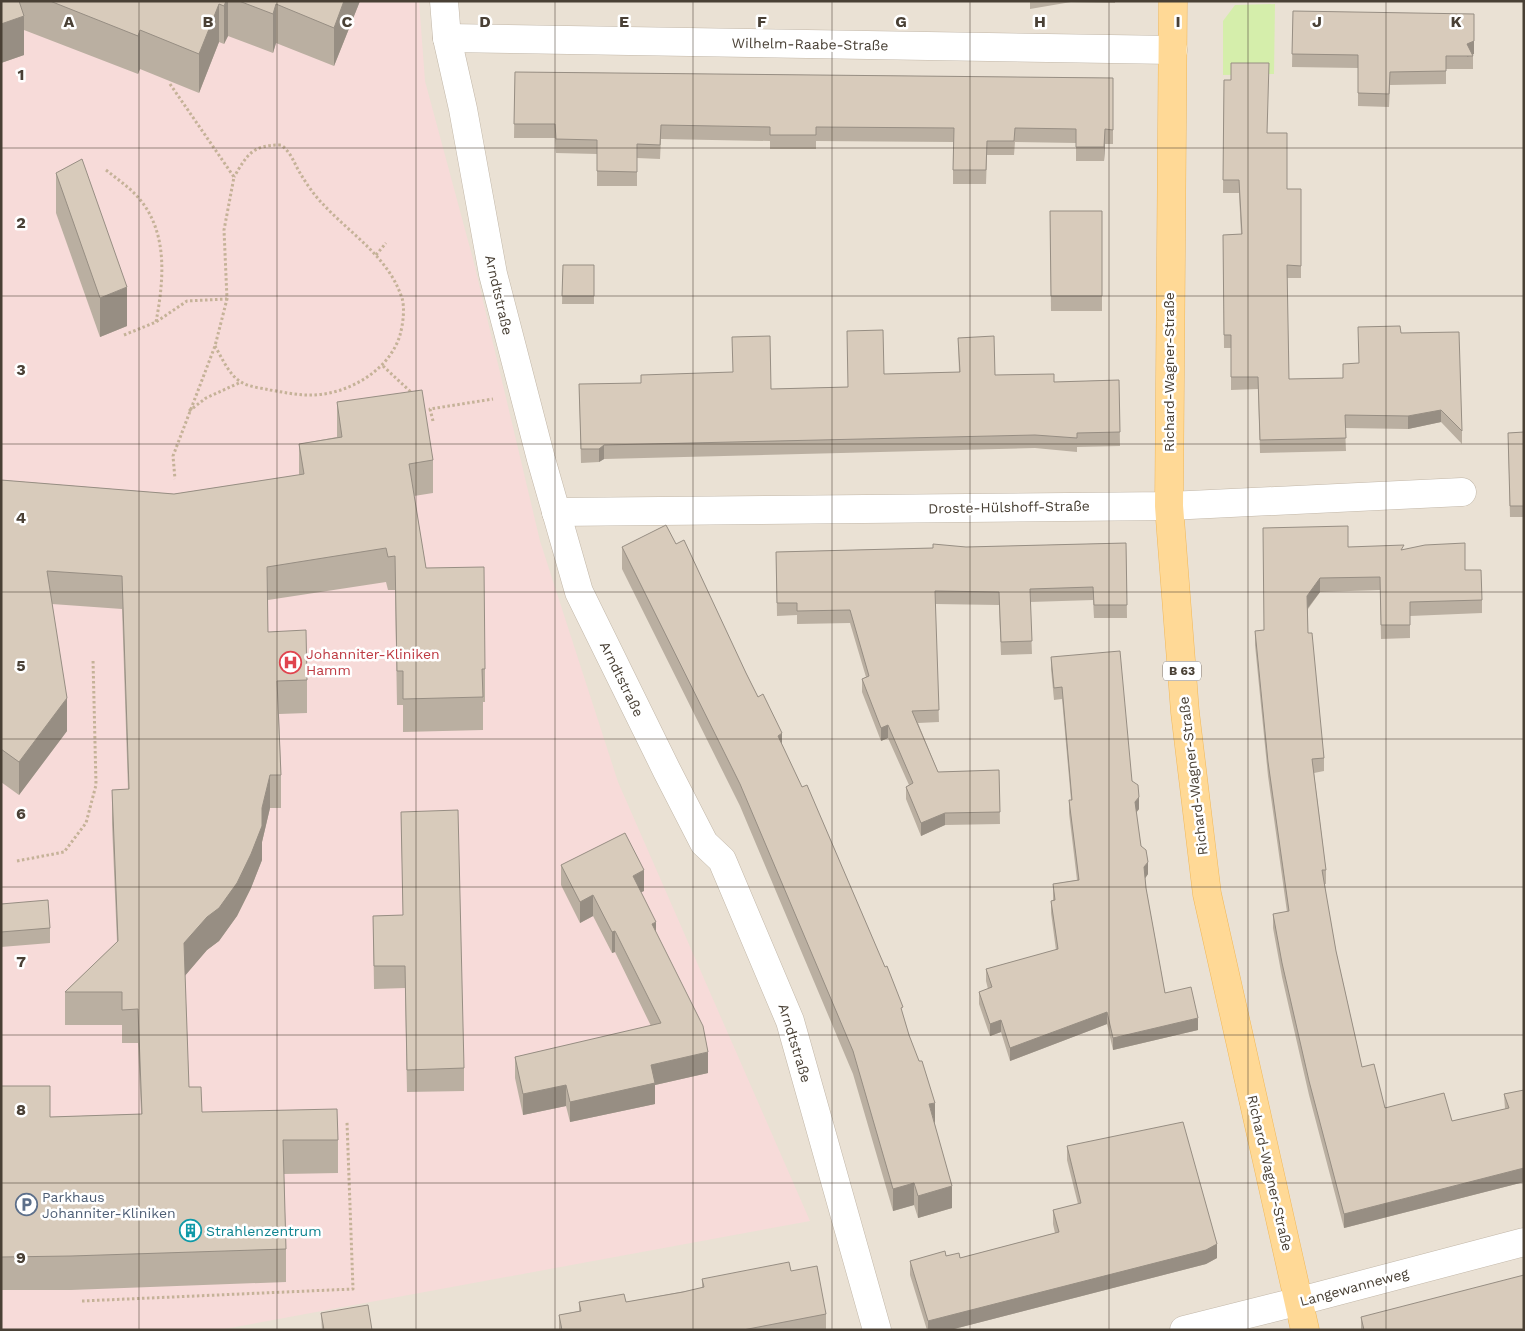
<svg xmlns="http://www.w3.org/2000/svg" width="1525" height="1331" viewBox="0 0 1525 1331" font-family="'Work Sans',sans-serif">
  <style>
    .residential { fill: #eae1d4 }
    .medical { fill: #f7dbd9 }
    .green { fill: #d5eeab }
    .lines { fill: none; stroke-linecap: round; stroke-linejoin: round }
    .minor-casing { stroke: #c2b7a8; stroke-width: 29 }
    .tertiary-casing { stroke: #c2b7a8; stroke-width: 29 }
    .primary-casing { stroke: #f1b859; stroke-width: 29 }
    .path { stroke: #c5b298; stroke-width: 3; stroke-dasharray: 2.5 2.5; stroke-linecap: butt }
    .minor { stroke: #fff; stroke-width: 28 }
    .tertiary { stroke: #fff; stroke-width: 28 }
    .primary { stroke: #ffd996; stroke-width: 28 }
    .wall { fill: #baafa1 }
    .shaded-wall { fill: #978e83 }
    .building { fill: #d8cbbb; stroke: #978e83 }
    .grid { fill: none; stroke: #494035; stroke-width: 1; stroke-opacity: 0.55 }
    .labels { text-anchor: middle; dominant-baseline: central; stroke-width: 5; stroke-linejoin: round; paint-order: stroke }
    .shield { fill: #fff; stroke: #807972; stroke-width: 1 }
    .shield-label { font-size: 12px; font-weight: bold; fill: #494035 }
    .street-label { font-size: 14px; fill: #494035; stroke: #fff }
    .health-label { font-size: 14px; fill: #be3a42; stroke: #fff; text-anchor: start }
    .service-label { font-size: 14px; fill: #4e5e75; stroke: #fff; text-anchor: start }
    .culture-label { font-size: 14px; fill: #0d838f; stroke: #fff; text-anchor: start }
    .grid-label { font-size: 16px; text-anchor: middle; font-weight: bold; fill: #494035; stroke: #fff; stroke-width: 5; stroke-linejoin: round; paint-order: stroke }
  </style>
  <rect width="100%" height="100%" fill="#f5f0e7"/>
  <rect class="residential" x="1" y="1" width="1523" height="1329"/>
  <path class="medical" d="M1 1H419L425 81 474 263 540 541 618 782 810 1221 219 1330H1Z"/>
  <path class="green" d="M1275 4 1274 74 1223 75V21L1235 5Z"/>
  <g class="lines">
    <defs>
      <g id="minor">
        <path d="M444 1 447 38 463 109 493 274 541 459 579 592 667 771 704 843 722 860 790 1021 877 1330"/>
        <path d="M447 38 1173 50"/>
        <path d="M556 512 1169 506 1462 492"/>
        <path d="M1184 1330 1300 1301"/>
      </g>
      <path id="tertiary" d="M1300 1301 1524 1242"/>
      <path id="primary" d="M1173 1 1169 506 1185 712 1207 894 1305 1330"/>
    </defs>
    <use href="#minor" class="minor-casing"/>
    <use href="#tertiary" class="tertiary-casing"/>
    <use href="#primary" class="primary-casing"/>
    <g class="path">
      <path d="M170 84 234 177 224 230 227 299 215 346 173 456 175 479"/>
      <path d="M106 170C116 178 126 185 135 194 169 229 164 279 156 322"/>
      <path d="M376 255 386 243"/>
      <path d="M124 335 156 322 187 301 227 299"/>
      <path d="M215 346C222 358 229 375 241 382 249 387 261 388 270 390 283 392 295 395 308 395 345 396 389 372 400 335 403 324 405 309 402 298 388 256 350 234 322 203 314 195 306 183 300 173 294 163 291 152 281 145 253 145 248 153 234 177"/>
      <path d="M383 366 413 394"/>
      <path d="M189 411 206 398 241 382"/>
      <path d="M433 421 430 409 493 399"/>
      <path d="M17 861 64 852 86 823 96 785 93 659"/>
      <path d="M82 1301 353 1289 347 1122"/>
    </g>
    <use href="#minor" class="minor"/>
    <use href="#tertiary" class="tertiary"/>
    <use href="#primary" class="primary"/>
  </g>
  <g class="wall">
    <path d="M1 1H360L334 66 276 43 273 53 228 36 224 44 219 42 199 93 140 69 138 74 24 30V55L1 63Z"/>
    <path d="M939 1H1115V3L1071 2 1030 9V2Z"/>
    <path d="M1293 11 1474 27V54H1472L1473 56V69H1446V84L1390 85 1389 107 1358 106V68L1292 67Z"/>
    <path d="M515 72 1113 78V144H1105L1104 161H1076V143L1015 142 1014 155H987L986 184H953V142L816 141V149H770V141L661 139 660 159 637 158V186H597V154L556 153 555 138H514Z"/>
    <path d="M1224 80 1267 133 1287 189H1301V278H1287L1289 379 1343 378 1359 363 1401 333 1462 431V444L1441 422 1408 429 1345 428 1346 451 1260 453 1258 389 1231 390V348H1224L1223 235 1241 234 1239 193H1223Z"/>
    <path d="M56 173 127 326 100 337 56 213Z"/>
    <path d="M1050 211H1102V311H1051Z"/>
    <path d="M563 265H594V304H562Z"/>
    <path d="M958 338 995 375 1054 382 1119 380 1120 446 1077 447V452L1035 448 604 459 599 462 581 463 579 384 771 389 848 387 884 374 959 372Z"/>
    <path d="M337 402 433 460V493L414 496 426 568 485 669V702H483V730L403 732V705H397L395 590H388L386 582 268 600V632L307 680V713L279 714 281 775V808H270L262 842V860L251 888 237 916 219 941 207 950 185 975 189 1087 202 1112 338 1140V1173L284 1174 286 1249V1282L71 1290H1V1086L50 1117 141 1114 138 1043H122V1025H65V992L117 942 112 824V790L128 789 122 609 52 604 67 731 19 795 1 782V480L174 494 299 475V444L337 437Z"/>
    <path d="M1524 432V517H1510L1508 433Z"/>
    <path d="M1126 543 1127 618H1094L1093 600 1030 602 1032 654 1001 655 999 605 935 604 939 722 918 723 938 772 999 770 1000 824 945 825 921 836 906 799V787L909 785 888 738 881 741 862 692V679L866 677 850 623 797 624V615L777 616 776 552Z"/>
    <path d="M676 544 746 673 782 745 903 1015 935 1125 952 1208 918 1218 914 1205 893 1211 853 1074 740 806 622 569V547Z"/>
    <path d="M1348 547 1404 550 1465 570 1482 600V613L1410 616V638L1381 639 1380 590 1320 592 1308 609V633L1324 758V771L1314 773 1326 870V884H1324L1336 951 1362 1067 1385 1108 1452 1121 1505 1109 1504 1094 1524 1090V1182L1344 1228 1309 1095 1282 977 1273 928V914L1287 912 1268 776 1255 645V631L1264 630Z"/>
    <path d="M1051 657 1132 781 1139 809 1136 813 1141 846 1148 874 1145 878 1146 888 1165 993 1198 1030 1113 1050 1107 1024 1010 1061 1001 1032 990 1036 979 1004V992L988 989 986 981V969L1056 950 1051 913V901L1053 900V884L1077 880 1069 813V800H1071L1062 699 1054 700 1051 669Z"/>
    <path d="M401 812 464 1068V1091L407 1092 405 988 374 989 373 916 403 915Z"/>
    <path d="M561 865 644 891 641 892 708 1073 655 1085V1104L570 1122 566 1106 523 1115 515 1078V1057L651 1026 615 952 612 953 593 916 580 923 561 885Z"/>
    <path d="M1 904 50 928V943L1 947Z"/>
    <path d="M1067 1146 1217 1258 1206 1264 950 1330H927L910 1275V1261L946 1256 960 1258 1055 1233 1053 1224V1210L1078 1204 1067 1160Z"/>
    <path d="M791 1271 826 1314V1329L821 1330H559V1315L579 1311V1302H626L702 1288V1279Z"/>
    <path d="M321 1313 372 1330H322Z"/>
    <path d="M1361 1317 1524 1330H1361Z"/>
  </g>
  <g class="shaded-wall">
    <path d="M226 1H228V36L224 44V6Z"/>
    <path d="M344 1H360L334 66V28Z"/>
    <path d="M219 4V42L199 93V54Z"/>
    <path d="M276 4V43L273 53V14Z"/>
    <path d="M1474 14V54L1467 57V44Z"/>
    <path d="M24 16V55L1 63V24Z"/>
    <path d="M140 30V69L138 74V36Z"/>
    <path d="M1105 129V144L1104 161V147Z"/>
    <path d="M127 287V326L100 337V298Z"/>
    <path d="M1441 410V422L1408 429V416Z"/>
    <path d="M604 445V459L599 462V449Z"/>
    <path d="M1320 578V592L1307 609V596Z"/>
    <path d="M67 698V731L19 795V762Z"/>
    <path d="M888 725V738L881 741V728Z"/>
    <path d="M782 733V756L778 736Z"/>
    <path d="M270 775V808L262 842V860L251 888 237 916 219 941 207 950 184 977V943L262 808Z"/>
    <path d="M1139 797V809L1135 814V802Z"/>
    <path d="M945 813V825L921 836V823Z"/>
    <path d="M1148 862V874L1144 880V867Z"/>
    <path d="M644 870V891L633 896V876Z"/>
    <path d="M593 895V916L580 923V902Z"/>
    <path d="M656 922V943L652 924Z"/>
    <path d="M615 931V952L612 953V932Z"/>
    <path d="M1107 1012V1024L1010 1061V1048Z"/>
    <path d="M1198 1018V1030L1113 1050V1038Z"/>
    <path d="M1001 1020V1032L990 1036V1024Z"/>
    <path d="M708 1052V1073L655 1085V1104L570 1122V1102L651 1065Z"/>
    <path d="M566 1085V1106L523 1115V1094Z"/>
    <path d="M935 1103V1125L929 1104Z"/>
    <path d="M1524 1168V1182L1344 1228V1214Z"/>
    <path d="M914 1183V1205L893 1211V1189Z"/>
    <path d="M952 1186V1208L918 1218V1196Z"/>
    <path d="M1217 1244V1258L1206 1264 950 1330H928V1321Z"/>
  </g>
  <g class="building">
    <path d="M1 1H19L24 16 1 24Z"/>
    <path d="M50 1H226L224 6 219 4 199 54 140 30 138 36Z"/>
    <path d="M239 1H344L334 28 276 4 273 14Z"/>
    <path d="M1293 11 1474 14V41L1467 44 1473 56H1446V71L1390 72 1389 94 1358 93V55L1292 54Z"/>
    <path d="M1231 63H1269L1267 133H1287V189H1301V266L1287 265 1289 379 1343 378V364L1359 363 1358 327 1400 326 1401 333 1459 332 1462 431 1441 410 1408 416 1345 415 1346 438 1260 440 1258 377H1231V335H1224L1223 235 1242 234 1239 180H1223L1224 80H1231Z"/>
    <path d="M515 72 1113 78V130L1105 129 1104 147H1076V129L1015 128 1014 141H987L986 170H953L954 128 816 127V135H770V127L661 125 660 145 637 144V172L597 171V140L556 139 555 124H514Z"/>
    <path d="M82 159 127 287 100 298 56 173Z"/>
    <path d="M1050 211H1102V296H1051Z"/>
    <path d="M563 265H594V296H562Z"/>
    <path d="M883 330 884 374 960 372 958 338 994 336 995 375 1054 374V382L1119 380 1120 432 1077 433V438L1035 435 604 445 599 449H581L579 384 641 383V375L733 372 732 337 770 336 771 389 848 387 847 331Z"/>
    <path d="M422 390 433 460 409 464 426 568 484 567 485 669H482L483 697 403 699V671H397L395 556 388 557 386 548 267 567 268 632 306 630 307 680 277 681 281 775H270L262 808V826L251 854 237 883 219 908 207 917 184 943 189 1087H201L202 1112 337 1109 338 1140H283L286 1249 71 1256 1 1257V1086H50V1117L142 1114 138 1009 122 1010V992H65L118 941 112 790 129 789 122 576 47 571 67 698 19 762 1 749V480L174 494 304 474 299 444 342 437 337 402Z"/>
    <path d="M1524 432V506H1510L1508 433Z"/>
    <path d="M666 525 676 544 684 540 746 673 758 697 763 694 782 733 778 736 802 787 807 785 885 967 887 966 903 1007 901 1008 909 1035 919 1061H922L935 1103 929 1104 952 1186 918 1196 914 1183 893 1189 853 1051 740 784 622 547Z"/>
    <path d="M1348 526V547L1404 545 1401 550 1425 545 1465 543V570H1481L1482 600 1410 602V625H1381L1380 577 1320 578 1307 596 1308 633H1312L1324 758 1312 759 1326 870H1322L1336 951 1362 1067 1374 1064 1385 1108 1444 1093 1452 1121 1509 1108 1504 1094 1524 1090V1168L1344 1214 1309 1081 1282 963 1273 914 1289 911 1268 762 1255 631 1264 630 1263 528Z"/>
    <path d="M1126 543 1127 605H1094L1093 587 1030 589 1032 641 1001 642 999 592 935 591 939 710 912 711 938 772 999 770 1000 812 945 813 921 823 906 787 913 783 888 725 881 728 862 679 869 676 850 610 797 611V603H777L776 552 933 548V544L966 547Z"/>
    <path d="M1120 651 1132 781 1138 785 1139 797 1135 802 1141 846 1146 850 1148 862 1144 867 1146 888 1165 993 1191 987 1198 1018 1113 1038 1107 1012 1010 1048 1001 1020 990 1024 979 992 992 987 986 969 1058 949 1051 901 1055 900 1053 884 1079 880 1069 800H1072L1062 687 1054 688 1051 657Z"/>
    <path d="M458 810 464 1068 407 1070 405 966H374L373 916 403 915 401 812Z"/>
    <path d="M625 833 644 870 633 876 656 922 652 924 703 1026 708 1052 651 1065 655 1083 570 1102 566 1085 523 1094 515 1057 661 1023 615 931 612 932 593 895 580 902 561 865Z"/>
    <path d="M48 900 50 928 1 932V904Z"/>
    <path d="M1183 1122 1217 1244 1206 1250 928 1321 910 1261 945 1251 946 1256 959 1253 960 1258 1059 1232 1053 1210 1081 1203 1067 1146Z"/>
    <path d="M789 1262 791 1271 817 1266 826 1314 743 1330H562L559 1315 581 1311 579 1302 624 1294 626 1302 683 1292 704 1287 702 1279Z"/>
    <path d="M1524 1275V1330H1364L1361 1317Z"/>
    <path d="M368 1305 372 1330H324L321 1313Z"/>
  </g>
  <path class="grid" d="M139 1V1330M277 1V1330M416 1V1330M555 1V1330M693 1V1330M832 1V1330M970 1V1330M1109 1V1330M1248 1V1330M1386 1V1330M1 148H1524M1 296H1524M1 444H1524M1 592H1524M1 739H1524M1 887H1524M1 1035H1524M1 1183H1524"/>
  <defs>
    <symbol id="hospital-ring" viewBox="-11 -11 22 22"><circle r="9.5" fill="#fff" stroke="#e0444e" stroke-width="1.5"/><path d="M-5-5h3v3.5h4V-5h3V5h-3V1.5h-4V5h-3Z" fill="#e0444e"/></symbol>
    <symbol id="parking-ring" viewBox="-11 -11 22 22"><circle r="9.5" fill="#fff" stroke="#5c6f8a" stroke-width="1.5"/><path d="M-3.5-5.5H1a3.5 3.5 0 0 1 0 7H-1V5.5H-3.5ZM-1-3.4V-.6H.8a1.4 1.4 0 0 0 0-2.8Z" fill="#5c6f8a"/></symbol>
    <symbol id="building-ring" viewBox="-11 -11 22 22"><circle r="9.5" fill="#fff" stroke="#0f9aa8" stroke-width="1.5"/><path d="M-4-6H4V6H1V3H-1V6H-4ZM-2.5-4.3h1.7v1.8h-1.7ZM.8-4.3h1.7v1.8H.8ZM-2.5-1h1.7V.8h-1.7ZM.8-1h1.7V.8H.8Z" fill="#0f9aa8"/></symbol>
  </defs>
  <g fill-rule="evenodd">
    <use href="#hospital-ring" x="278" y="650" width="25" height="25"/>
    <use href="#parking-ring" x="14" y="1192" width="25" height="25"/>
    <use href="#building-ring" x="178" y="1218" width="25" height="25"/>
  </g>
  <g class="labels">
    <rect class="shield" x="1163" y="661.5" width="38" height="19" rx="4"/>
    <g class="shield-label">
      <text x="1182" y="671">B 63</text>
    </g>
    <g class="street-label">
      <text transform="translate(810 44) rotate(1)">Wilhelm-Raabe-Straße</text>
      <text transform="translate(499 295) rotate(77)">Arndtstraße</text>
      <text transform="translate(1169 372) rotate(-90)">Richard-Wagner-Straße</text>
      <text transform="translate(1009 507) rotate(-1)">Droste-Hülshoff-Straße</text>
      <text transform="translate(622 679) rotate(64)">Arndtstraße</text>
      <text transform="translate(1193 776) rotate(-97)">Richard-Wagner-Straße</text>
      <text transform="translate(795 1043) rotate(73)">Arndtstraße</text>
      <text transform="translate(1270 1173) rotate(77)">Richard-Wagner-Straße</text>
      <text transform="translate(1354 1287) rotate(-15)">Langewanneweg</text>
    </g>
    <g class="health-label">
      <text x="306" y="654">Johanniter-Kliniken<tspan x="306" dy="16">Hamm</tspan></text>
    </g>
    <g class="service-label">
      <text x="42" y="1197">Parkhaus<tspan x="42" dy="16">Johanniter-Kliniken</tspan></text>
    </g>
    <g class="culture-label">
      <text x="206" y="1231">Strahlenzentrum</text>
    </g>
  </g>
  <g class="grid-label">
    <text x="69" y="27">A</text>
    <text x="208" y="27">B</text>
    <text x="347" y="27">C</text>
    <text x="485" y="27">D</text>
    <text x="624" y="27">E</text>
    <text x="762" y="27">F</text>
    <text x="901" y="27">G</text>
    <text x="1040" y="27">H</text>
    <text x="1178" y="27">I</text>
    <text x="1317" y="27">J</text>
    <text x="1456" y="27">K</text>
    <text x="21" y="80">1</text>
    <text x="21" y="228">2</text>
    <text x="21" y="375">3</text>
    <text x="21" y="523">4</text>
    <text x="21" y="671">5</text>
    <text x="21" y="819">6</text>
    <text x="21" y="967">7</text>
    <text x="21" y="1115">8</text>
    <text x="21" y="1263">9</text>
  </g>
  <rect width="1525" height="1331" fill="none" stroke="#494035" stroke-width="5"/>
</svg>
